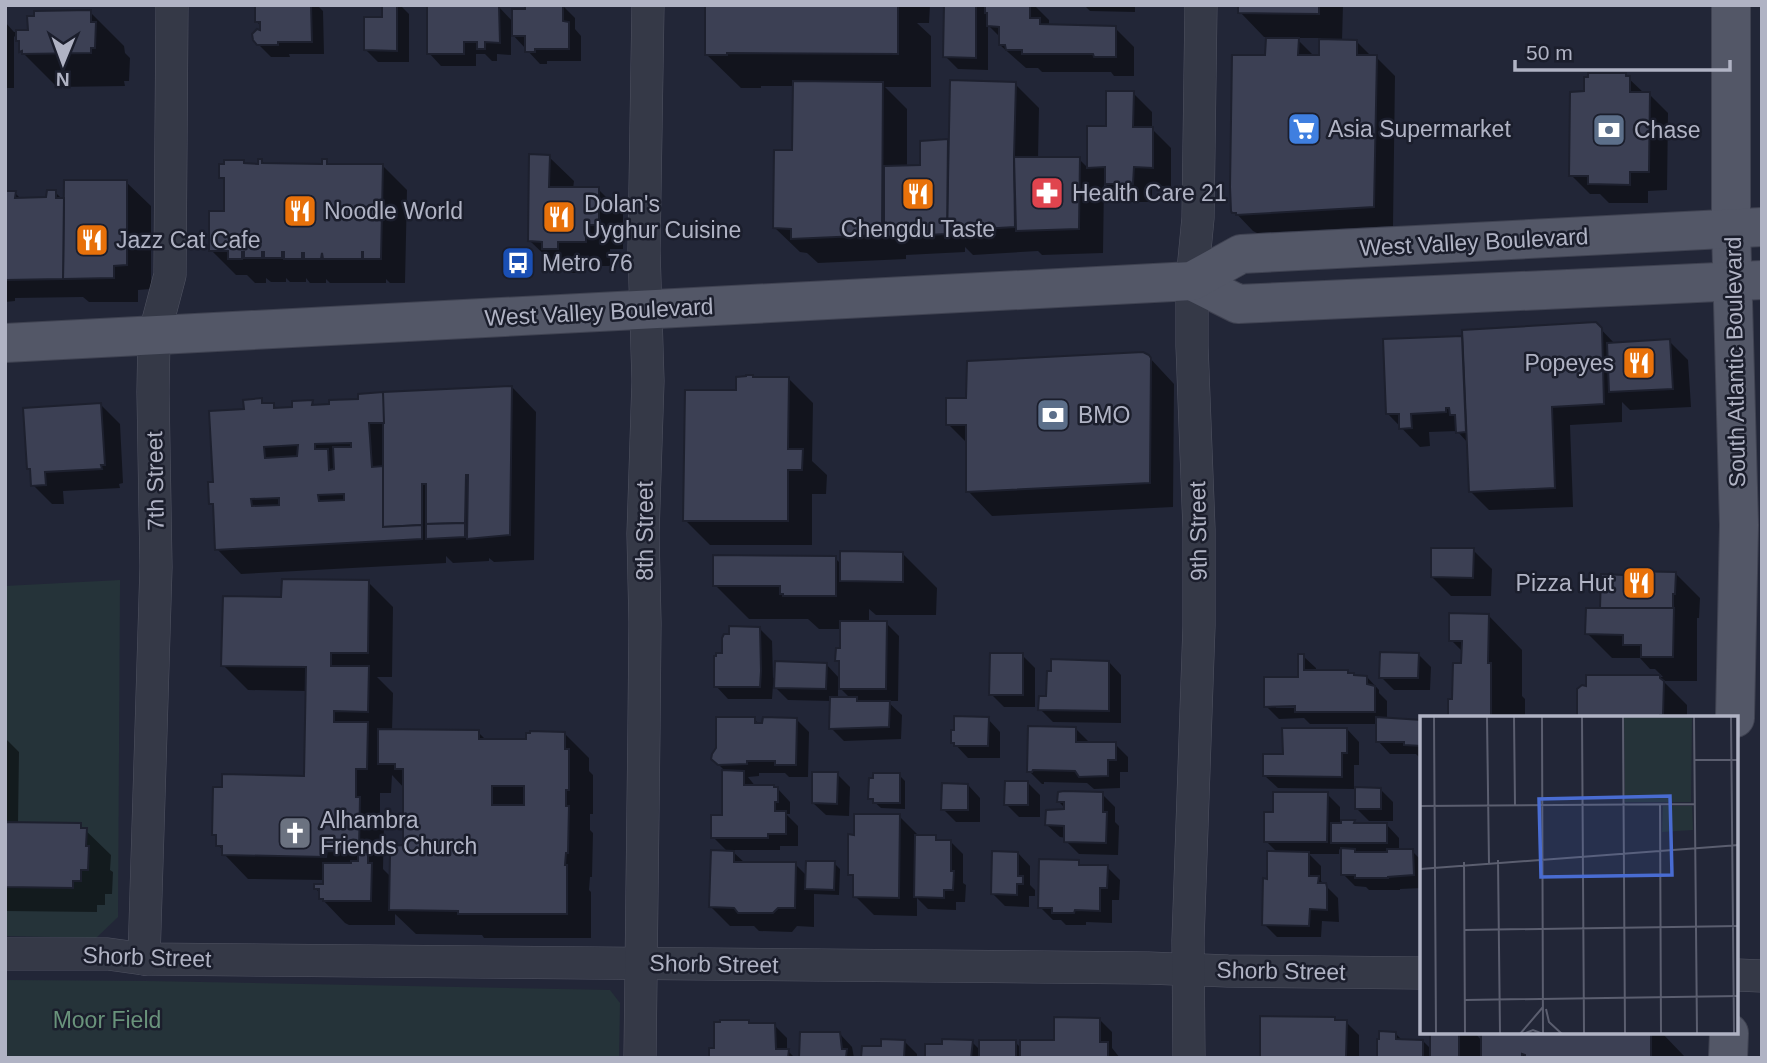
<svg xmlns="http://www.w3.org/2000/svg" width="1767" height="1063" viewBox="0 0 1767 1063" font-family="Helvetica,sans-serif">
  <style>
    .green { fill: #253339 }
    .shadow { fill: #0007; fill-rule: evenodd }
    .building { fill: #3c4054; stroke: #1d202e; stroke-width: 2; fill-rule: evenodd }
    .lines { fill: none; stroke-linecap: round; stroke-linejoin: round }
    .street-casing { stroke: #505362; stroke-width: 33 }
    .primary-casing { stroke: #3f4251; stroke-width: 40 }
    .street { stroke: #353947; stroke-width: 32 }
    .primary { stroke: #535767; stroke-width: 38 }
    .labels { text-anchor: middle; dominant-baseline: central; stroke-width: 5; stroke-linejoin: round; paint-order: stroke }
    .poi-label { font-size: 23px; fill: #b0b3c4; stroke: #1b1e2c; text-anchor: start }
    .street-label { font-size: 23px; fill: #b0b3c4; stroke: #1b1e2c }
    .park-label { font-size: 23px; fill: #69937b; stroke: #1b1e2c }
    .inset-road { fill: none; stroke: #5b5e6f; stroke-width: 2 }
    .view { fill: #496cd2; fill-opacity: 0.15; stroke: #496cd2; stroke-width: 3.5 }
    .inset-edge { fill: none; stroke: #b0b3c4; stroke-width: 3.5 }
  </style>
  <rect width="100%" height="100%" fill="#222637"/>
  <g class="green">
    <path d="M120 580 118 917 96 938 5 936V586Z"/>
    <path d="M5 980 147 981 610 990 620 1003 619 1058H5Z"/>
  </g>
  <g class="shadow">
    <path d="M256 5H317L323 11 324 54H289L290 57H271L254 40 262 31V27L257 22Z"/>
    <path d="M384 5H400L409 14V62H378L365 49 384 19Z"/>
    <path d="M429 5 499 7 514 23 562 5 575 18V29L581 36V61H547V64H540L511 33V55L497 54V61H492L485 54H476V66H441L429 53Z"/>
    <path d="M707 5H930L929 23H917L931 36V87H885L907 109V167H922L948 141 950 144 1015 84 1039 108 1038 159H1079L1088 168 1107 128 1133 93 1152 112V129L1171 148V186H1152V202H1126L1110 186H1107L1104 182 1103 253 1042 255 1038 251 973 255 965 247V252L906 255V259L818 263 807 253 800 252 775 228 794 152 795 86H761V88H741L706 54Z"/>
    <path d="M945 5H1034L1049 20V26L1115 28 1134 47V76H1114L1111 72H1042L1038 68H1026L1000 45V37L988 25V70L958 69 945 56Z"/>
    <path d="M1084 5H1135V12L1090 11Z"/>
    <path d="M1240 5H1343L1342 41H1356L1372 57H1376L1395 76 1393 226 1257 233 1253 231 1233 210 1267 57V37H1264L1240 12ZM1296 38H1321V57H1315Z"/>
    <path d="M90 12 124 46 125 53 130 58 129 81H124L125 86 57 87 21 51V43L14 36V88H5V22L14 32H29Z"/>
    <path d="M1625 75 1645 94H1649L1668 113 1667 190 1648 191V203H1609L1600 194H1590L1571 175 1585 93Z"/>
    <path d="M549 157 574 181 573 189H598L623 214V249H610V266H582V273H568L560 265H555L530 241Z"/>
    <path d="M262 161 266 165H324L326 161 331 166H383L407 190 405 283H390L386 279V283H330L326 279V283H310L306 278V282H290L286 278V282H271L266 278V283H255L247 275H236L211 250 226 213V183L221 177 246 165H259Z"/>
    <path d="M126 182 151 206V289L138 290V302H89L83 297 15 298V301L5 302V199L15 193 21 199H48L55 192 63 200Z"/>
    <path d="M1596 324 1615 344 1669 341 1688 360 1691 407 1630 410 1622 402V422L1570 425 1573 507 1489 510 1470 491 1468 443 1457 431 1429 432 1430 446 1420 447 1388 414 1385 341 1464 338Z"/>
    <path d="M1148 356 1174 384 1173 507 992 516 968 491V444L948 424 968 400Z"/>
    <path d="M754 378H788L813 403 812 461 827 475 826 494H812V545H710L685 520 738 392Z"/>
    <path d="M512 387 536 412 534 560 494 562 489 558V561L453 563 446 556V563L241 574 217 549 215 507 210 503 214 483 246 411 261 400 266 405H273L278 409 294 408 312 402 316 407 331 406Z"/>
    <path d="M101 405 120 424 123 483 119 484 120 488 63 491 64 504H52L33 485 32 472 28 469Z"/>
    <path d="M1473 550 1492 569 1491 596H1451L1432 577Z"/>
    <path d="M903 554 937 588 936 615H876L869 609V623H886L899 636 898 701H887L902 715 901 739 844 741 831 728 832 701 788 700 773 685 772 699H728L716 686 724 655 759 628 772 641 773 678 826 664 840 679 841 664 837 660 841 650 842 629H819L808 619H749L715 585 835 558 841 564ZM838 686 851 699H838Z"/>
    <path d="M1675 573 1700 598 1699 618H1697V681H1663L1687 705V718H1579V690L1588 687V676L1663 677 1655 669H1650L1640 658H1612L1587 633 1602 610Z"/>
    <path d="M368 582 393 607 392 677H377L393 693 392 731 478 732 487 741H528L564 733 589 758V771L593 775V814H590V830L593 833 592 877H590L589 890 591 892V938H484L482 935 416 934 395 914V925H349L345 923 321 898V894L315 888 325 886V880L248 879 224 854V851L218 845V838L214 834 306 778 307 691 248 690 223 665 283 599ZM392 775 405 789V847L392 878 383 869 384 824 380 819V793H391Z"/>
    <path d="M1488 615 1522 650V696L1525 699V718H1450V701H1454L1463 665V652L1451 640Z"/>
    <path d="M1418 654 1431 667 1430 690H1394L1381 677Z"/>
    <path d="M1022 655 1035 668V707H1004L991 694Z"/>
    <path d="M1303 656 1316 668V672H1347L1356 677H1367L1379 690V693L1387 701V719L1422 721V757H1419L1416 754H1390L1378 741V724H1310L1304 718 1279 719 1266 706 1300 679ZM1304 704V708H1276V705Z"/>
    <path d="M1109 662 1121 675V723L1053 722 1040 709 1048 698 1053 673Z"/>
    <path d="M754 719 760 725 796 719 809 732 808 777H789L785 773H759V776L748 777 756 787 778 789 790 802V814H786L798 826V846H780V850H731L745 863 795 864 807 876 834 863 840 869 839 895 814 894V927L797 926 792 932 759 931 754 926H730L711 907 728 852 713 837 723 817 724 770 716 762Z"/>
    <path d="M988 719 1000 732V758H968L953 742Z"/>
    <path d="M1075 728 1088 741V743L1115 744 1128 757V772H1120V788L1094 789 1087 783 1044 782V784H1042L1029 771Z"/>
    <path d="M1347 729 1359 742V765H1354V789L1278 788 1265 776 1285 756Z"/>
    <path d="M5 738 19 752 18 824 80 825 111 855 110 870 113 872 112 894H105V905H97V912L5 911Z"/>
    <path d="M837 774 850 787 849 816 826 815 813 803Z"/>
    <path d="M899 775 905 781V809L881 808 870 798Z"/>
    <path d="M1028 783 1040 795V817H1019L1006 804Z"/>
    <path d="M968 785 980 798V822H956L943 809Z"/>
    <path d="M1381 790 1393 802V821H1369L1356 808Z"/>
    <path d="M1102 794 1115 807V822L1119 826 1118 855 1079 854 1066 841V838L1060 837 1047 825 1068 811 1059 802Z"/>
    <path d="M1327 794 1340 807V822H1354L1357 825H1387L1399 838V851H1412L1422 861V888L1400 889V890H1369L1366 887 1355 886 1343 874V852L1339 849V854H1309L1321 866V881L1338 898 1339 922 1322 921 1321 937H1277L1264 924 1269 880 1278 853 1266 841 1275 814Z"/>
    <path d="M899 816 918 835 935 837 940 842H951L963 854V883L966 885 965 902H956V910L928 909 917 898V916L874 915 855 896V879L850 874 856 836Z"/>
    <path d="M1018 853 1030 866V885L1035 890V896H1029V907L1005 906 992 893Z"/>
    <path d="M1078 862 1083 867H1107L1120 880 1119 900H1112V923L1086 922V925H1066L1061 920H1053L1040 907Z"/>
    <path d="M1334 1019 1337 1021 1346 1022 1359 1035V1058H1261Z"/>
    <path d="M1100 1020 1112 1032V1048L1120 1058H926L972 1042 981 1051 1015 1042 1021 1048 1056 1042Z"/>
    <path d="M750 1024 774 1025 787 1038V1050L795 1058H711L716 1050Z"/>
    <path d="M1395 1033 1403 1041H1423L1432 1050V1033H1475L1482 1041 1483 1033H1662L1684 1056V1058H1379Z"/>
    <path d="M840 1034 852 1047 854 1058H801Z"/>
    <path d="M904 1041 917 1054V1058H863L883 1048Z"/>
  </g>
  <g class="building">
    <path d="M255 5H311L312 42H278V45H257L253 40 252 34 257 29 260 30V22H255Z"/>
    <path d="M382 5H397V51L364 50V17H382Z"/>
    <path d="M427 5 499 6 500 43 485 42V49H477V42H464V54H427Z"/>
    <path d="M525 5H563V21L569 22V49H535V52H525V36H512V9H525Z"/>
    <path d="M705 5H898V54L727 53V55H705Z"/>
    <path d="M944 5H976V58L943 57Z"/>
    <path d="M985 5H1030V18H1040V24L1116 26V57H1094L1093 54H1022V50H1006L1005 45H999V27L987 26V13H985Z"/>
    <path d="M1238 5H1319V14L1238 13Z"/>
    <path d="M91 10V22H96L95 48H91V53L22 54V51L19 52V41H16V30H28L27 16H34V11Z"/>
    <path d="M1266 38H1299L1298 55H1319V39L1357 40V55H1377L1374 207 1236 215V213H1232L1231 211 1230 187 1232 55H1265Z"/>
    <path d="M1588 73H1626V76H1630V92H1650L1649 172H1630V185L1588 184V176H1569L1570 92 1584 91V77H1588Z"/>
    <path d="M950 80 1016 82 1014 157 1015 227 947 231Z"/>
    <path d="M793 81 883 82 882 235 791 239V229L773 228 774 150H792Z"/>
    <path d="M1106 91H1134L1133 127H1153V168L1134 167 1133 184H1105V167L1087 168V126H1106Z"/>
    <path d="M948 139 947 234 884 237V166L920 165V141Z"/>
    <path d="M529 154 550 155 549 187H599V225H586V242H558V249H542V242L528 241Z"/>
    <path d="M1014 157H1080L1079 229 1016 231Z"/>
    <path d="M258 159H262V163L322 164V159H327V164H383L381 259H363V252H362V259H323L322 253 321 259H304V253H302V259H284V252H282V258H264V252H262V258H244V252H242V259H228V251H209V211H224V178H219V164H224V160H244V163L258 164Z"/>
    <path d="M64 180H127V265L114 266V278L63 279Z"/>
    <path d="M47 190H56V198H64L63 279 5 280V191H16L15 198 46 197Z"/>
    <path d="M1596 322 1602 328 1604 404 1552 407 1555 488 1469 492 1462 330Z"/>
    <path d="M1462 336 1466 432 1456 433 1455 415H1450L1449 408H1446V412L1411 414 1412 428 1399 429V414H1386L1383 339Z"/>
    <path d="M1670 339 1673 389 1609 392 1607 343Z"/>
    <path d="M1143 352 1149 355 1151 358 1150 483 966 492V425H946V398H966L967 361Z"/>
    <path d="M746 375H753V377H789L788 449H803L802 470H788V521H683L685 390H736V377L746 376Z"/>
    <path d="M512 386 510 535 467 539 468 475H466L465 523 426 524V484H422V525L383 527V392Z"/>
    <path d="M383 392 384 423H369L372 467 383 466V527L422 525V539L215 550 213 504H209L208 482H213L209 411 244 409 243 400 262 398V403H274V408L292 407V401L313 400 312 405 329 404V400L358 399V394ZM351 443V447H333L334 469 329 470 328 449H315V444ZM298 445 297 456 265 458 264 447ZM344 494V500L319 501 318 495ZM279 498V505L252 506 251 499Z"/>
    <path d="M101 403 105 465H101L102 469 45 472 46 485 31 486 30 469H27L23 408Z"/>
    <path d="M465 523V537L426 539V524Z"/>
    <path d="M1431 548H1474L1473 578 1431 577Z"/>
    <path d="M840 551 903 552V582L840 581Z"/>
    <path d="M713 555 836 556V596H783V594H780V586H713Z"/>
    <path d="M1625 571 1676 572 1675 594H1673V608H1600L1601 574 1624 575Z"/>
    <path d="M282 579 369 580 368 653H331V666H369L368 712 334 711V722H368L367 769H356V797H360L359 852H368V863H372L371 901H323V899H319V889H314V884H323V863H351V861H358V852L327 851 326 857 222 855V846H216V835H212L213 787H222V774L304 776 306 667 221 666 223 596 281 597Z"/>
    <path d="M1586 608H1674L1673 657H1641V645H1623V635L1585 634Z"/>
    <path d="M1449 613 1489 614 1488 663H1491V718H1448V699H1452L1453 663H1461L1462 641H1449Z"/>
    <path d="M840 621H887L886 689H839V661H835L836 648H840Z"/>
    <path d="M729 626 760 627 761 671 760 687H714V656H716V653H722V638L724 634H729Z"/>
    <path d="M1380 652 1419 653 1418 678H1379Z"/>
    <path d="M990 653H1023V695H989Z"/>
    <path d="M1298 654H1304V670H1348V673H1354V675L1367 676V684L1375 686V712H1295V706L1264 707V677H1298Z"/>
    <path d="M1051 659 1109 661V711L1038 710 1039 696H1046L1047 671H1051Z"/>
    <path d="M775 661 827 663 826 689 774 688Z"/>
    <path d="M1586 675H1660V678L1664 681 1663 715H1660V717L1668 718H1577V689L1582 685 1586 686Z"/>
    <path d="M830 697H857V701H890L889 727 829 729Z"/>
    <path d="M954 716 989 717 988 746H954V743H951V730H954Z"/>
    <path d="M716 717H755V723H762L763 717 797 718 796 765H775V761H747V764L718 765 711 759 712 754 716 748Z"/>
    <path d="M1376 717 1422 720V746L1404 745V742H1376Z"/>
    <path d="M1028 726 1076 727V742H1116V760H1108V776L1079 777 1075 771 1033 770 1032 772H1027Z"/>
    <path d="M1282 728H1347V753H1342V777L1263 776V754H1283Z"/>
    <path d="M378 729 479 730V739H526V733H530V731L565 732V749H569V790H566V806H569L568 853H566L565 865H567V914H458V911L389 910 390 855H392V846L403 845V769H395V764H378ZM492 786H524V805H492Z"/>
    <path d="M722 770 744 771V785H774V787H778V802H775V811H786V834H768V838H711V815H722Z"/>
    <path d="M812 772H838L837 804 812 803Z"/>
    <path d="M873 773H900V803H873V799H868L869 778H873Z"/>
    <path d="M1005 781H1028V805H1004Z"/>
    <path d="M942 783 968 784V810H941Z"/>
    <path d="M1355 787 1381 788V809H1355Z"/>
    <path d="M1064 791 1103 792V812H1107L1106 843 1064 842V826L1045 825 1046 810 1064 809V802H1057L1058 792Z"/>
    <path d="M1273 792H1328L1327 842H1264V812H1273Z"/>
    <path d="M854 814H900L899 898 853 897V875H848V834L854 835Z"/>
    <path d="M1341 820H1355L1354 823H1387V843H1331V823H1341Z"/>
    <path d="M5 822 81 823V828H87L86 846H89L88 870H81V881H73V888L5 887Z"/>
    <path d="M915 835H936V840H951V871H954L953 890H944V898L914 897Z"/>
    <path d="M1341 848 1355 849V852H1387V849H1413L1414 875 1388 877V878H1355V875H1341Z"/>
    <path d="M711 850 734 851V862H796L795 908H778L773 913H738L734 908 709 907Z"/>
    <path d="M992 851 1018 852V876H1023V884H1017V895L991 894Z"/>
    <path d="M1267 851 1309 852V876H1319L1318 883H1326L1327 887V910L1310 909 1309 926 1262 925 1263 878 1267 879Z"/>
    <path d="M1039 859 1079 860V865H1108L1107 888H1100V911L1075 910 1074 913H1052V908H1038Z"/>
    <path d="M806 861H835L834 890 805 889Z"/>
    <path d="M1260 1016 1335 1017V1020H1347L1346 1058H1260Z"/>
    <path d="M1054 1017 1100 1018V1042H1108V1058H1020V1040H1054Z"/>
    <path d="M720 1020H749V1023H775L776 1049H789L788 1058H709V1048H714V1022H720Z"/>
    <path d="M1379 1031 1396 1032V1039L1423 1040V1058H1377V1039H1379Z"/>
    <path d="M800 1032H840L842 1049H847L846 1057 799 1058Z"/>
    <rect x="1430" y="1033" width="29" height="25"/>
    <path d="M1481 1033H1651V1058H1525V1055L1522 1054V1058H1481Z"/>
    <path d="M881 1039 905 1040 904 1058H861L862 1046H881Z"/>
    <path d="M942 1039 973 1040 971 1058H925V1044H942Z"/>
    <rect x="979" y="1040" width="37" height="18"/>
  </g>
  <g class="lines">
    <defs>
      <g id="street">
        <path d="M5 954H108L144 959 1148 968 1228 971 1422 973"/>
        <path d="M144 959 156 567 153 392 154 336 170 275 172 5"/>
        <path d="M1737 975 1762 976"/>
        <path d="M640 1058 644 726 645 623 643 534 648 381 644 250 648 5"/>
        <path d="M1189 1058 1188 940 1199 626V529L1192 346V281L1198 218 1201 5"/>
      </g>
      <g id="primary">
        <path d="M1731 5V228L1739 525 1735 718"/>
        <path d="M1192 281 1238 304 1762 280"/>
        <path d="M5 343 1192 281 1241 254 1762 227"/>
        <path d="M1728 1058 1729 1033"/>
      </g>
    </defs>
    <use href="#street" class="street-casing"/>
    <use href="#primary" class="primary-casing"/>
    <use href="#street" class="street"/>
    <use href="#primary" class="primary"/>
  </g>
  <defs>
    <symbol id="supermarket-square" viewBox="-11 -11 22 22"><rect x="-9" y="-9" width="18" height="18" rx="4" fill="#3f7fe0" stroke="#1b1e2c"/><path d="M-6-5.5h2.5l.6 2H6L4.5 2H-2.5L-4.4-4H-6ZM-1.5 3.2a1.3 1.3 0 1 0 .1 0ZM3 3.2a1.3 1.3 0 1 0 .1 0Z" fill="#fff"/></symbol>
    <symbol id="bank-square" viewBox="-11 -11 22 22"><rect x="-9" y="-9" width="18" height="18" rx="4" fill="#5c6f8a" stroke="#1b1e2c"/><path d="M-6-4H6V4H-6ZM0-2.3a2.3 2.3 0 1 0 0 4.6a2.3 2.3 0 1 0 0-4.6Z" fill="#fff"/></symbol>
    <symbol id="pharmacy-square" viewBox="-11 -11 22 22"><rect x="-9" y="-9" width="18" height="18" rx="4" fill="#e0444e" stroke="#1b1e2c"/><path d="M-2-6h4v4h4v4h-4v4h-4v-4h-4v-4h4Z" fill="#fff"/></symbol>
    <symbol id="restaurant-square" viewBox="-11 -11 22 22"><rect x="-9" y="-9" width="18" height="18" rx="4" fill="#e8710a" stroke="#1b1e2c"/><path d="M-5-6h1v4h1v-4h1v4h1v-4h1v5L-1.5 .5V6h-2V.5L-5-1ZM5-6V6H3V1.5H1.5Q1.5-4 5-6Z" fill="#fff"/></symbol>
    <symbol id="bus-square" viewBox="-11 -11 22 22"><rect x="-9" y="-9" width="18" height="18" rx="4" fill="#1a4fb4" stroke="#1b1e2c"/><path d="M-5-6H5V4H4V6H2V4H-2V6H-4V4H-5ZM-3.5-4V0h7V-4ZM-3.5 1.2v1.5H-2V1.2ZM2 1.2v1.5H3.5V1.2Z" fill="#fff"/></symbol>
    <symbol id="church-square" viewBox="-11 -11 22 22"><rect x="-9" y="-9" width="18" height="18" rx="4" fill="#6b7280" stroke="#1b1e2c"/><path d="M-1.2-6h2.4v3.5h3.3v2.4h-3.3V6h-2.4V-.1h-3.3v-2.4h3.3Z" fill="#fff"/></symbol>
  </defs>
  <g fill-rule="evenodd">
    <use href="#supermarket-square" x="1285" y="110" width="38" height="38"/>
    <use href="#bank-square" x="1590" y="111" width="38" height="38"/>
    <use href="#pharmacy-square" x="1028" y="174" width="38" height="38"/>
    <use href="#restaurant-square" x="899" y="175" width="38" height="38"/>
    <use href="#restaurant-square" x="281" y="192" width="38" height="38"/>
    <use href="#restaurant-square" x="540" y="198" width="38" height="38"/>
    <use href="#restaurant-square" x="73" y="221" width="38" height="38"/>
    <use href="#bus-square" x="499" y="244" width="38" height="38"/>
    <use href="#restaurant-square" x="1620" y="344" width="38" height="38"/>
    <use href="#bank-square" x="1034" y="396" width="38" height="38"/>
    <use href="#restaurant-square" x="1620" y="564" width="38" height="38"/>
    <use href="#church-square" x="276" y="814" width="38" height="38"/>
  </g>
  <g class="labels">
    <g class="poi-label">
      <text x="1328" y="129">Asia Supermarket</text>
      <text x="1634" y="130">Chase</text>
      <text x="1072" y="193">Health Care 21</text>
      <text x="584" y="204">Dolan's<tspan x="584" dy="26">Uyghur Cuisine</tspan></text>
      <text x="324" y="211">Noodle World</text>
      <text x="918" y="229" text-anchor="middle">Chengdu Taste</text>
      <text x="116" y="240">Jazz Cat Cafe</text>
      <text x="542" y="263">Metro 76</text>
      <text x="1614" y="363" text-anchor="end">Popeyes</text>
      <text x="1078" y="415">BMO</text>
      <text x="1614" y="583" text-anchor="end">Pizza Hut</text>
      <text x="320" y="820">Alhambra<tspan x="320" dy="26">Friends Church</tspan></text>
    </g>
    <g class="street-label">
      <text transform="translate(1474 242) rotate(-3)">West Valley Boulevard</text>
      <text transform="translate(599 312) rotate(-3)">West Valley Boulevard</text>
      <text transform="translate(1735 362) rotate(-91)">South Atlantic Boulevard</text>
      <text transform="translate(155 481) rotate(-91)">7th Street</text>
      <text transform="translate(645 531) rotate(-90)">8th Street</text>
      <text transform="translate(1198 531) rotate(-91)">9th Street</text>
      <text transform="translate(147 957) rotate(2)">Shorb Street</text>
      <text transform="translate(714 964) rotate(1)">Shorb Street</text>
      <text transform="translate(1281 971) rotate(1)">Shorb Street</text>
    </g>
    <g class="park-label">
      <text x="107" y="1020">Moor Field</text>
    </g>
  </g>
  <g transform="translate(1420 716)">
    <rect width="318" height="318" fill="#222637"/>
    <path d="M204 1H272L271 86H205ZM272 90 273 114 242 116 243 90Z" fill="#253339"/>
    <path class="inset-road" d="M14 1 16 318M67 1 69 148M94 1 95 89M122 1 123 318M162 1 164 318M203 1 205 318M274 1 277 318M311 1 314 318M275 44H319M240 88 241 318M0 90 275 88M78 144 80 318M44 146 45 318M0 153 319 129M45 214 319 210M45 284 319 280M126 293 129 306 142 318M100 318 123 291M103 318 113 314 123 318"/>
    <path class="view" d="M250 80 252 159 121 161 119 83Z"/>
    <rect width="318" height="318" class="inset-edge"/>
  </g>
  <rect width="1767" height="1063" fill="none" stroke="#b0b3c4" stroke-width="14"/>
  <g transform="translate(63 63) rotate(181)" stroke="#1b1e2c" stroke-width="5" paint-order="stroke">
  <path d="M0-5L12 26L0 18L-12 26Z" fill="#b0b3c4"/>
  <text y="-10" font-size="19" font-weight="bold" text-anchor="middle" fill="#b0b3c4">N</text>
  </g>
  <path d="M1515 60v10h215v-10" fill="none" stroke="#b0b3c4" stroke-width="3.5"/>
  <text x="1526" y="60" font-size="21" fill="#b0b3c4" stroke="#1b1e2c" stroke-width="5" paint-order="stroke">50 m</text>
</svg>
